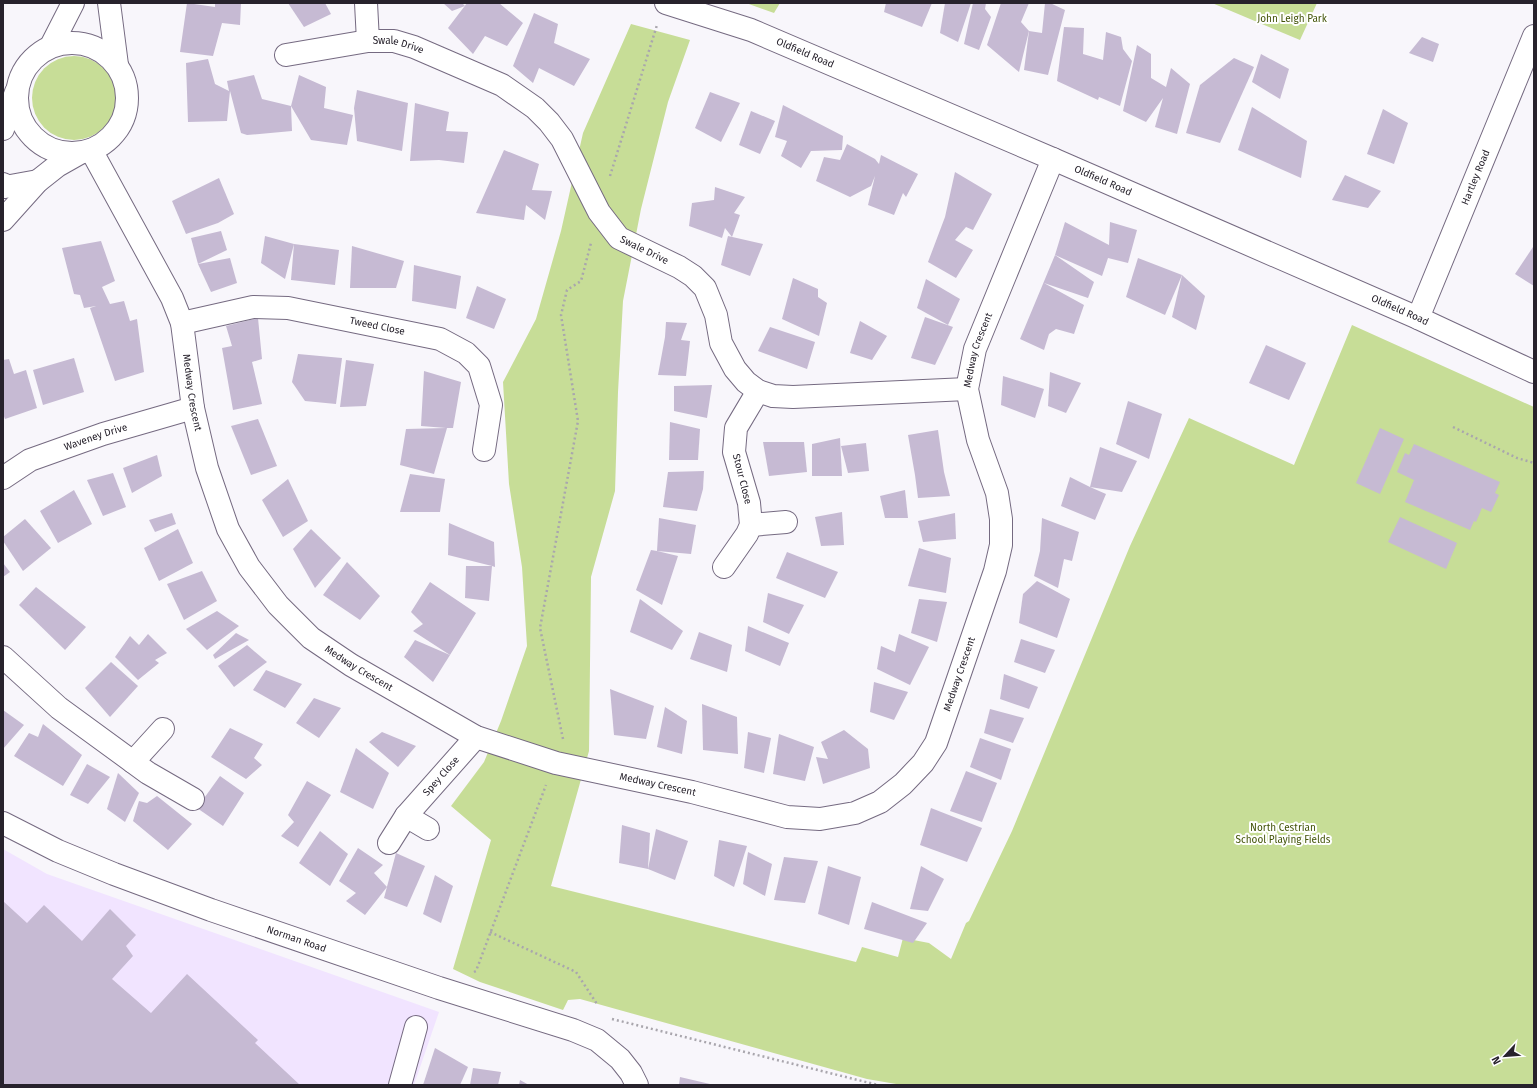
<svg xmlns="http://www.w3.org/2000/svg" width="1537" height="1088" viewBox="0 0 1537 1088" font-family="'Fira Sans',sans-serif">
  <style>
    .built { fill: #f1e4ff }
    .green { fill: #c7dd97 }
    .building { fill: #c6bad3 }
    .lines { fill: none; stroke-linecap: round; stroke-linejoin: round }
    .minor-casing { stroke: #756a81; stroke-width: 24 }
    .path { stroke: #a9a6ad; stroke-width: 2.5; stroke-dasharray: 2 3; stroke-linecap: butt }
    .minor { stroke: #fff; stroke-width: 22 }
    .labels { text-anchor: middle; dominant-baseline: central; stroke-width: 4; stroke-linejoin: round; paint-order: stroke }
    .park-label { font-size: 10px; fill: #435409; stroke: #fff }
    .street-label { font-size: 10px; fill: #27222c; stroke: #fff }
  </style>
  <rect width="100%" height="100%" fill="#f8f6fb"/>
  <path class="built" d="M3 849 47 874 439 1012 414 1085H3Z"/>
  <g class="green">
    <path d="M746 3H780L774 13Z"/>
    <path d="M1212 3H1317L1300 40Z"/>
    <path d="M631 24 690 40 668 102 641 209 623 301 618 392 615 491 591 577 589 751 551 886 856 962 862 947 898 957 903 938 929 943 951 959 966 923 969 921 1012 831 1130 546 1189 418 1294 465 1352 325 1534 407V1085H902L867 1079 580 999 568 1000 563 1010 480 982 453 969 491 840 451 806 484 762 501 721 527 646 522 567 509 484 503 382 536 319 561 231 583 133Z"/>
    <circle cx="74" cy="98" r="42"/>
  </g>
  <g class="building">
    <path d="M187 3 215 7V3H241L240 25 222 23 213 56 180 52Z"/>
    <path d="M288 3H325L331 14 304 27Z"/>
    <path d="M443 3H462L465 6 452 11Z"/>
    <path d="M467 3H499L523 23 507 46 485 36 473 54 448 28Z"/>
    <path d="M886 3H932L922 27 884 12Z"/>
    <path d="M945 3H971L958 42 940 33Z"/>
    <path d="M973 3H986L985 9 991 17 979 50 964 44Z"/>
    <path d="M1001 3H1029L1021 22 1029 31 1019 72 987 45Z"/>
    <path d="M1045 3H1050L1065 10 1048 75 1024 70 1029 31 1042 33Z"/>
    <path d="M534 13 558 24 554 43 590 59 574 86 539 68 533 83 513 66Z"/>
    <path d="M1064 27 1084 28 1083 54 1103 60 1106 32 1121 37 1123 49 1132 61 1120 106 1099 97 1098 100 1057 81Z"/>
    <path d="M1422 37 1439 44 1433 62 1409 53Z"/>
    <path d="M1137 45 1151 54V78L1166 87 1171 68 1190 84 1177 134 1155 127 1163 98 1146 122 1123 111Z"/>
    <path d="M1261 54 1289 69 1280 99 1252 82Z"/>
    <path d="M1234 58 1254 67 1220 143 1186 133 1200 85Z"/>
    <path d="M208 59 215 84 229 91 227 81 254 75 262 99 291 106 292 131 247 135 241 133 230 91 227 121 188 122 186 63Z"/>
    <path d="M299 75 326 87 324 108 353 115 347 145 311 140 291 106Z"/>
    <path d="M357 90 408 103 402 151 357 141 354 108Z"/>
    <path d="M710 92 740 103 721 142 695 128Z"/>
    <path d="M415 103 449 112 446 131 468 132 464 163 439 160 410 161Z"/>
    <path d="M783 105 843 136 842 150 811 151 801 168 781 156 787 141 775 137Z"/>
    <path d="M1252 107 1307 141 1301 178 1238 150Z"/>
    <path d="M1383 109 1408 123 1394 164 1367 154Z"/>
    <path d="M751 111 775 121 760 154 739 145Z"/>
    <path d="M847 144 875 159 879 164 881 155 918 174 906 197 903 193 894 215 868 205 875 176 871 186 850 197 816 181 824 157 840 160Z"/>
    <path d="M504 150 539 164 532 190 552 191 545 220 526 205 524 220 476 213Z"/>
    <path d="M955 172 992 194 973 230 966 227 955 240 973 250 956 278 928 262 945 217Z"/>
    <path d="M1345 175 1381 191 1368 208 1332 200Z"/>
    <path d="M219 178 234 214 218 223 186 234 172 201Z"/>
    <path d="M715 187 745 197 734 213 740 215 732 237 725 228 722 238 689 226 692 203 714 200Z"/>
    <path d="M1065 222 1109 245 1110 222 1137 230 1128 263 1108 258 1102 276 1055 255Z"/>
    <path d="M221 231 227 250 198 264 191 238Z"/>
    <path d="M265 236 294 244 339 250 335 285 291 280 294 244 285 279 261 263Z"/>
    <path d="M728 236 763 244 750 276 721 265Z"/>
    <path d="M101 241 115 281 102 287 110 304 124 301 130 321 137 319 144 372 115 381 90 308 96 306 84 308 80 295 74 294 62 248Z"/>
    <path d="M352 246 404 261 396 288H350Z"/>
    <path d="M1533 247H1534V286L1515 274Z"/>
    <path d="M1055 255 1094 282 1088 298 1044 283 1084 305 1074 334 1056 329 1049 334 1044 350 1020 339Z"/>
    <path d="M230 258 237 283 211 292 198 264Z"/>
    <path d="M1138 258 1182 275 1165 315 1126 297Z"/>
    <path d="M414 265 461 276 456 309 412 301Z"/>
    <path d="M1182 275 1205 296 1196 330 1172 317Z"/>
    <path d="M793 278 818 289V297L827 303 819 336 782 319Z"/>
    <path d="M926 279 960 299 948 325 917 308Z"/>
    <path d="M477 286 506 299 494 329 466 318Z"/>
    <path d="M925 317 953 327 935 365 911 358Z"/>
    <path d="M258 318 262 359 252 362 262 404 233 410 222 348 232 346 226 326Z"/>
    <path d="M860 321 887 336 872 360 850 353Z"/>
    <path d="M666 322 687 323 681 340 690 341 686 376 658 375 665 337Z"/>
    <path d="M770 327 815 342 807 369 758 351Z"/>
    <path d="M1266 345 1306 363 1289 400 1249 383Z"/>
    <path d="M298 354 342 358 336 404 305 401 292 382Z"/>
    <path d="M74 358 84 392 43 405 33 370Z"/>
    <path d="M9 359 14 374 26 370 37 408 5 419 3 414V360Z"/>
    <path d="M346 360 374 364 366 406 340 407Z"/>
    <path d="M424 371 461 382 453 428H447L434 474 400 465 406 429 446 428 421 426Z"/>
    <path d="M1050 372 1081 383 1066 413 1048 406Z"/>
    <path d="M1003 376 1044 389 1035 418 1001 405Z"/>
    <path d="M712 385 707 418 674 411V386Z"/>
    <path d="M1128 401 1162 414 1149 459 1116 444Z"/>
    <path d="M258 419 277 466 251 475 231 426Z"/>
    <path d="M670 422 700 429 698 460H669Z"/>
    <path d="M1380 428 1404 439 1380 494 1356 483Z"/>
    <path d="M938 430 944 472 950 496 918 498 915 475 908 435Z"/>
    <path d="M840 438 842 476H812V444Z"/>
    <path d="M763 442H804L807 472 769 476Z"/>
    <path d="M866 443 869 471 848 473 841 446Z"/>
    <path d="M1414 444 1500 482 1495 493 1499 495 1491 512 1482 508 1476 522 1474 521 1470 530 1405 502 1414 480 1397 472 1405 453 1409 455Z"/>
    <path d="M1100 447 1137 461 1122 492 1090 487 1106 494 1095 520 1061 506 1070 477 1090 487Z"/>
    <path d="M157 455 162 476 132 493 123 468Z"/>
    <path d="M704 471 703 489 697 511 663 507 668 472Z"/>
    <path d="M113 473 126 507 103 516 87 480Z"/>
    <path d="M410 474 445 479 440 512H400Z"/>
    <path d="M288 479 308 521 283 537 262 500Z"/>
    <path d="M74 490 92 524 58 543 40 511Z"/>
    <path d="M905 490 908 518H885L880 496Z"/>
    <path d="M842 512 844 545 821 546 815 517Z"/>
    <path d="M172 513 176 524 155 532 149 520Z"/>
    <path d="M955 513 956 539 923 542 918 521Z"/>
    <path d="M1400 517 1457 543 1446 569 1388 542Z"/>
    <path d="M659 518 696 525 691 554 657 551 678 556 662 605 636 590 651 550 657 551Z"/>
    <path d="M1042 518 1079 532 1072 561 1064 559 1058 588 1034 576 1040 551Z"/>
    <path d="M25 519 51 548 23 571 3 541V537Z"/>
    <path d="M449 523 494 542 495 567 492 566 489 601 465 598 466 566H492L448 555Z"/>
    <path d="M178 529 193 563 159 581 144 548Z"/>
    <path d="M311 529 341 558 315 588 293 549Z"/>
    <path d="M919 548 951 558 946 593 908 586Z"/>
    <path d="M787 552 838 572 825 598 776 578Z"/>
    <path d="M347 562 380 596 360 620 323 595Z"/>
    <path d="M3 563 10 572 3 577Z"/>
    <path d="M202 571 217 601 184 620 167 584Z"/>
    <path d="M1037 581 1070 599 1057 638 1019 623 1023 594Z"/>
    <path d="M430 582 476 613 450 655 413 631 423 624 411 612Z"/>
    <path d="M36 587 86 627 65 650 19 605Z"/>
    <path d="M768 593 804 605 789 634 763 622Z"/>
    <path d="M640 599 683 631 672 650 630 632Z"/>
    <path d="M919 599 947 602 937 642 911 633Z"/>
    <path d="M217 611 239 626 207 650 186 629Z"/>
    <path d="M748 626 789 643 780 666 745 651Z"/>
    <path d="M699 632 732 645 727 672 690 659Z"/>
    <path d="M236 633 249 640 215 659 213 655Z"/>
    <path d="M148 634 167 653 155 660 159 663 138 680 115 657 130 636 139 645Z"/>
    <path d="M899 634 929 647 910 685 877 669 881 646 895 652Z"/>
    <path d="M1021 639 1055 650 1045 673 1014 662Z"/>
    <path d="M415 640 450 655 433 682 404 657Z"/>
    <path d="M247 645 267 662 234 687 218 666Z"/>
    <path d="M111 662 138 686 110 717 85 688Z"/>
    <path d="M266 670 302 684 285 708 253 690Z"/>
    <path d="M1004 674 1038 687 1029 709 1000 699Z"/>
    <path d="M874 682 908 692 894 720 870 712Z"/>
    <path d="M610 689 654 706 646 739 614 735Z"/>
    <path d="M314 698 341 708 319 738 296 723Z"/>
    <path d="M702 704 737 717 738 754 703 750Z"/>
    <path d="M665 707 687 721 682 754 657 747Z"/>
    <path d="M990 709 1024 718 1013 743 984 733Z"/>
    <path d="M3 710 24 725 3 749Z"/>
    <path d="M43 724 82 755 63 786 14 756 29 733 38 737Z"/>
    <path d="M230 728 263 744 254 758 262 765 246 779 211 757Z"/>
    <path d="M844 730 868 749 870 768 823 784 816 757 828 759 821 742Z"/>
    <path d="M382 732 416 746 398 767 369 742Z"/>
    <path d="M748 732 771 738 764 773 744 768Z"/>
    <path d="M779 734 814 747 805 781 773 774Z"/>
    <path d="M980 738 1011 749 1001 780 970 767Z"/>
    <path d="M356 748 389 773 373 809 340 792Z"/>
    <path d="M87 764 110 777 88 804 70 795Z"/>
    <path d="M966 771 997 783 982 822 950 811Z"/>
    <path d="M118 773 139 793 125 822 107 809Z"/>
    <path d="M220 776 244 793 223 826 197 808Z"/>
    <path d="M307 781 331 795 298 847 281 836 294 822 288 815Z"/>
    <path d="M157 796 192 824 168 850 133 821 139 801 147 803Z"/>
    <path d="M931 808 982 828 967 862 920 845Z"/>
    <path d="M622 825 650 833 648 869 619 863Z"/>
    <path d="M656 829 688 841 675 880 648 869Z"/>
    <path d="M320 831 348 854 330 886 299 863Z"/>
    <path d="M719 840 747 846 734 887 714 876Z"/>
    <path d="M358 848 383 865 374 873 387 887 365 915 346 901 356 893 339 881Z"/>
    <path d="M748 852 772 864 765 896 743 884Z"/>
    <path d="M396 853 425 866 407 907 384 898Z"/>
    <path d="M784 857 818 861 805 903 774 900Z"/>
    <path d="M828 866 861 877 849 925 818 914Z"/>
    <path d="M921 866 944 879 928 911 910 909Z"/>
    <path d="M435 875 453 886 441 923 423 914Z"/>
    <path d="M3 901 27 923 44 905 82 941 110 909 136 935 126 946 133 956 112 979 151 1013 187 974 258 1040 255 1043 300 1085H3Z"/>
    <path d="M872 902 927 923 913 943 864 929Z"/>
    <path d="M435 1048 468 1067 460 1085H423Z"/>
    <path d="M473 1068 501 1072 498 1085H470Z"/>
    <path d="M680 1077 710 1084V1085H679Z"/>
    <path d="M520 1080 529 1085H519Z"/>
  </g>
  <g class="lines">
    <defs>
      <g id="minor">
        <path d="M109 3 117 65"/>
        <path d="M366 3 368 41"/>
        <path id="s1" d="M666 3 751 30 1053 159 1418 318 1534 372"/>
        <circle cx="72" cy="98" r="55"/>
        <path d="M51 46 73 3"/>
        <path id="s2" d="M286 55 368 41H394L414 47 502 85 535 108 549 122 562 139 599 212 619 238 679 267 693 276 705 288 716 315 721 343 735 369 746 382 758 391 773 396 793 397 967 389"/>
        <path d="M3 129 16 92"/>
        <path id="s3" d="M91 150 172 298 182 323 193 408 207 468 228 529 249 567 278 605 311 638 351 665 476 737 556 763 692 792 787 817 820 819 855 813 880 802 903 784 923 763 936 743 995 571 1001 545V519L997 493 978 440 967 389 975 349 1053 159"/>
        <path d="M3 184 5 187 38 181"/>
        <path d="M3 220 38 181 57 166 80 153"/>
        <path id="s4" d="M1418 318 1534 36"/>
        <path id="s5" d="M182 323 253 307 288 308 440 339 466 353 479 366 491 405 484 450"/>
        <path id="s6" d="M3 478 30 460 103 434 193 408"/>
        <path d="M751 525 786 522"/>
        <path d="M724 567 747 534 751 525 749 503 734 452 736 428 758 391"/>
        <path d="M3 657 59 708 148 773 193 799"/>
        <path d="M133 762 163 729"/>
        <path d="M406 816 428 829"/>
        <path id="s7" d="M3 823 58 851 114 874 211 910 439 988 573 1030 597 1040 620 1059 631 1073 637 1085"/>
        <path id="s8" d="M389 843 406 816 476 737"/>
        <path d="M400 1085 416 1027"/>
      </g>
    </defs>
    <use href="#minor" class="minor-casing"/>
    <g class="path">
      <path d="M610 176 657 25"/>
      <path d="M1453 427 1517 458 1534 463"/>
      <path d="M563 739 540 628 578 421 561 315 567 290 581 281 591 243"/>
      <path d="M490 932 576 972 597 1004"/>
      <path d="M474 972 476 971 546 785"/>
      <path d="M612 1019 878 1085"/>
    </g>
    <use href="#minor" class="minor"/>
  </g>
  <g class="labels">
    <g class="park-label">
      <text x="1292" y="19">John Leigh Park</text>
      <text x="1283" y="828">North Cestrian<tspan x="1283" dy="12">School Playing Fields</tspan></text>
    </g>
    <g class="street-label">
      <text stroke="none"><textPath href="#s2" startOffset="114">Swale Drive</textPath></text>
      <text stroke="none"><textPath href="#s1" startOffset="148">Oldfield Road</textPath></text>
      <text stroke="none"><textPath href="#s4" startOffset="152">Hartley Road</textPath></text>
      <text stroke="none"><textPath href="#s1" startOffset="472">Oldfield Road</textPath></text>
      <text stroke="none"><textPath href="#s2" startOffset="450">Swale Drive</textPath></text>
      <text stroke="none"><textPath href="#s1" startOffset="796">Oldfield Road</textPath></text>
      <text stroke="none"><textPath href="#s5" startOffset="199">Tweed Close</textPath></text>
      <text stroke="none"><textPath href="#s3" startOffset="1647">Medway Crescent</textPath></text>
      <text stroke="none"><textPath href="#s3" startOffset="266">Medway Crescent</textPath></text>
      <text stroke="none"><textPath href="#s6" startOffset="102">Waveney Drive</textPath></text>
      <text transform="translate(742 479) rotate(76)">Stour Close</text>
      <text stroke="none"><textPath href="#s3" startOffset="602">Medway Crescent</textPath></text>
      <text stroke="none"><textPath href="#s3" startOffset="1310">Medway Crescent</textPath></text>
      <text stroke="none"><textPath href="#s8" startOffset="85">Spey Close</textPath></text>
      <text stroke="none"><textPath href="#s3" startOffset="926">Medway Crescent</textPath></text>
      <text stroke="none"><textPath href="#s7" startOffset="316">Norman Road</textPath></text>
    </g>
  </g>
  <rect width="1537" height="1088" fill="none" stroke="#27222c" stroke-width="8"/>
  <g transform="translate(1505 1056) rotate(244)" stroke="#ffffff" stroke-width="3" paint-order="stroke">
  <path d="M0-3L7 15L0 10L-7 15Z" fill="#27222c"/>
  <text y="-6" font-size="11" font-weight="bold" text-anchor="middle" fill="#27222c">N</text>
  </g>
</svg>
